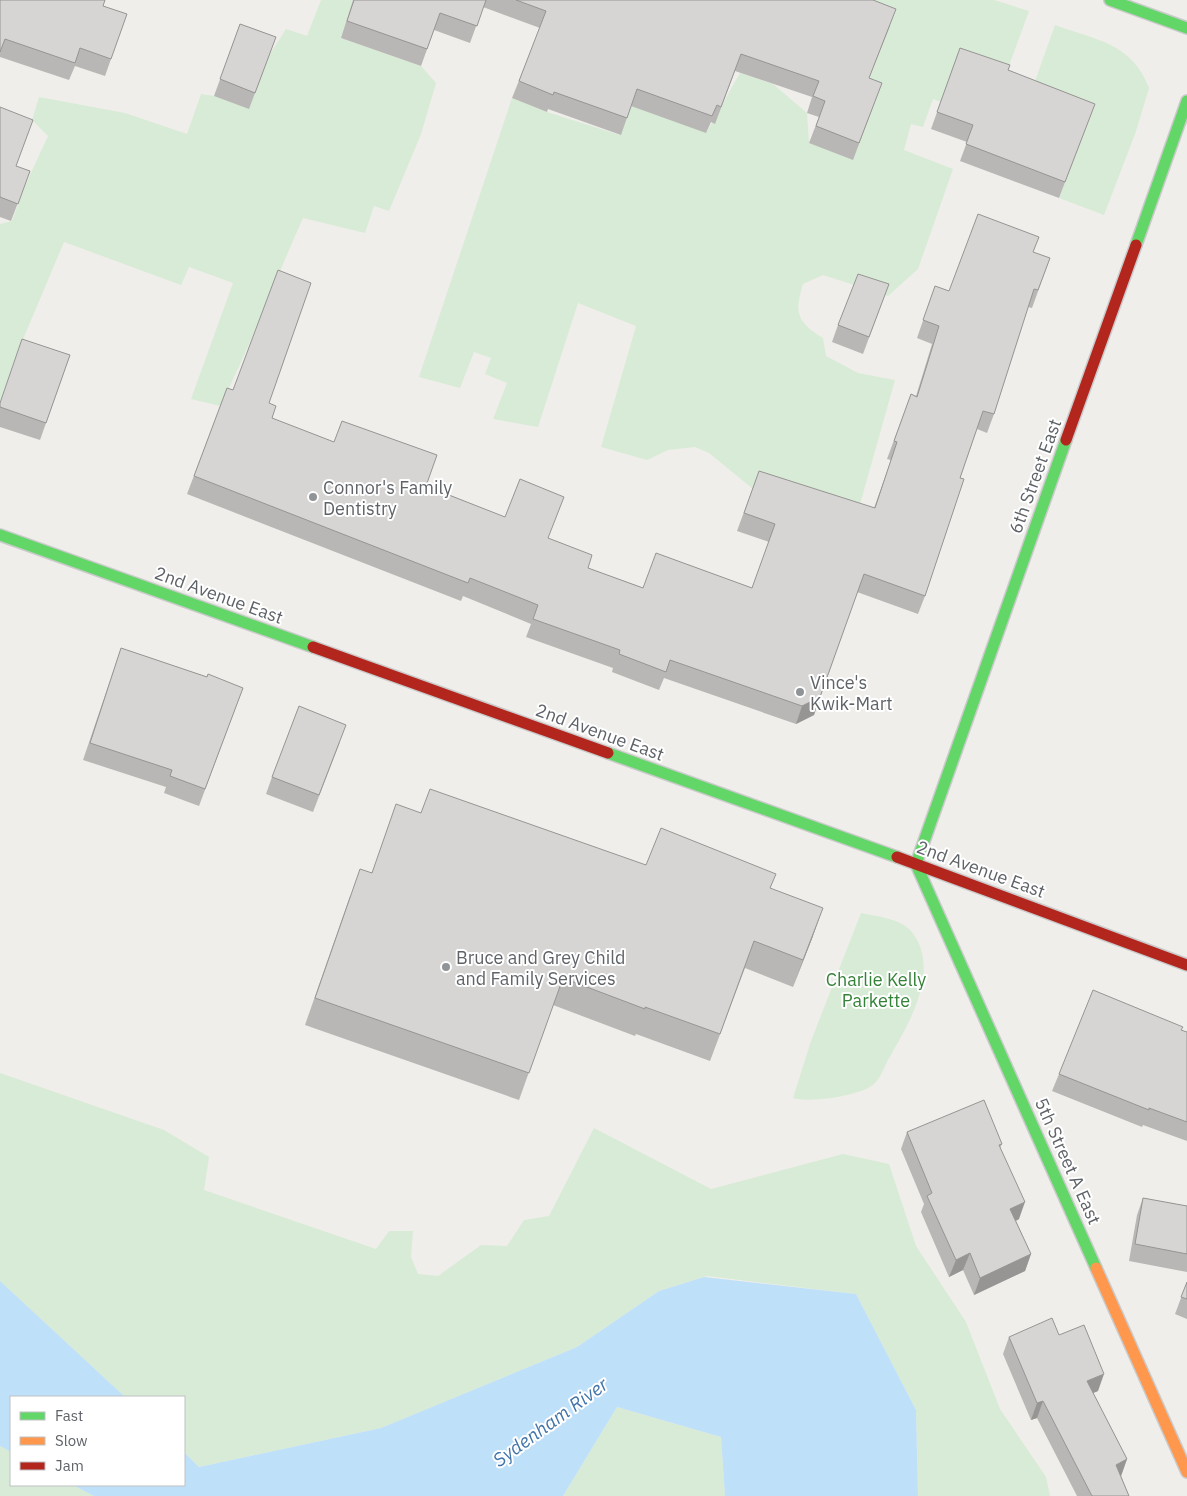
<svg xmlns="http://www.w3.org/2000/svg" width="1187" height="1496" viewBox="0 0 1187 1496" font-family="'IBM Plex Sans',sans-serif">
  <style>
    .green { fill: #d8ebd6 }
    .water { fill: #bfe0f9 }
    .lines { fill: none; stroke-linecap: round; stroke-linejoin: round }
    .fast-casing { stroke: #cacacb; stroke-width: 14 }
    .slow-casing { stroke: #cacacb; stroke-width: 14 }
    .jam-casing { stroke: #cacacb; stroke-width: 14 }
    .fast { stroke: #63d668; stroke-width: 11 }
    .slow { stroke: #ff974d; stroke-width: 11 }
    .jam { stroke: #b3261e; stroke-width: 11 }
    .wall { fill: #b8b7b5 }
    .shaded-wall { fill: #969594 }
    .building { fill: #d6d5d3; stroke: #969594 }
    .poi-dot { fill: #919496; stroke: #fff; stroke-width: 2 }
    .labels { text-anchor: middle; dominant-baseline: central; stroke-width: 4; stroke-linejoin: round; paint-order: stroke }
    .street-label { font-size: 18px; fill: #5f6368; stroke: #fff }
    .poi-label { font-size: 18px; fill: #5f6368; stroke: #fff; text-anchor: start }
    .park-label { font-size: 18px; fill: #348238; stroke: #fff }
    .water-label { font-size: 19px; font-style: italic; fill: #4174aa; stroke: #fff }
  </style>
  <rect width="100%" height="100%" fill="#efeeea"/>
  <g class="green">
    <path d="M321 0H353L341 38 421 66 436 83 421 134 389 211 374 206 365 233 303 218C275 280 251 345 220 406L191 399 233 283 189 267 181 285 64 242 16 356 0 402V224L12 221 24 188 48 136 32 120 39 97 125 113 187 134 201 94 214 96 270 54 286 29 307 36Z"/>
    <path d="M851 0H994L1029 11 1003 82 954 65 941 102 933 99 923 127 911 124 904 150 953 169 918 269 888 296 823 275 803 284C794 313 797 322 823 338L826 356 858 373 895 380 855 522 753 489 709 453 695 447 668 450 647 460 601 447 636 326 578 303 538 427 493 419 507 383 485 374 491 358 474 352 460 388 419 377 512 98 547 112 620 135 634 95 706 133 740 73 773 84 807 113 809 143 863 95Z"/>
    <path d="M1055 25C1096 40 1132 43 1149 88L1136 131 1104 215 1059 198 1088 121 1029 98Z"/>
    <path d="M861 913C876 916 901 919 911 931 942 968 909 1024 889 1058 885 1065 880 1079 874 1084 861 1096 810 1103 793 1098L811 1041Z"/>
    <path d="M0 1073 164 1130 209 1157 204 1190 376 1249 389 1231H413L411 1257 418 1274 438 1276 481 1245 507 1246 524 1220 549 1216 594 1128 711 1189 843 1154 889 1164 916 1246 966 1322 1000 1409 1046 1477 1050 1496H918L916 1410 856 1294 707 1276 659 1291 577 1347 381 1428 199 1467 184 1452V1397H125L0 1281Z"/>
    <path d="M617 1407 721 1437 725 1496H563Z"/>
    <path d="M0 1446 11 1452V1485H73L94 1496H0Z"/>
  </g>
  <g class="water">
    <path d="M704 1277 856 1294 916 1410 918 1496H725L721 1437 617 1407 563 1496H94L73 1485H184V1452L199 1467 381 1428 577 1347 659 1291Z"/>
    <path d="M0 1281 125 1397H11V1452L0 1446Z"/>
  </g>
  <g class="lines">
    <defs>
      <g id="fast">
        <path d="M1110 0 1187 28"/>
        <path d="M1136 245 1187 101"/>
        <path d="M0 535 313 647"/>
        <path d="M608 753 897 857"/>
        <path d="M916 864 1066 440"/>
        <path d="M916 864 1096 1268"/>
      </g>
      <path id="slow" d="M1096 1268 1187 1472"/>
      <g id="jam">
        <path d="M1066 440 1136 245"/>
        <path d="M313 647 608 753"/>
        <path d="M897 857 1187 965"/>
      </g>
    </defs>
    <use href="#fast" class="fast-casing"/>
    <use href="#slow" class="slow-casing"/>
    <use href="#jam" class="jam-casing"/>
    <use href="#fast" class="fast"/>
    <use href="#slow" class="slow"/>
    <use href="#jam" class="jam"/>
  </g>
  <g class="wall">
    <path d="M0 0 103 6 111 59 105 76 75 66 69 80 0 57Z"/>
    <path d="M353 0H873L890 26 869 78 882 83 853 160 809 143 819 117 807 113 812 97 735 71 715 124 711 122 706 133 631 106 621 135 548 109 547 112 512 98 540 28 483 7 470 43 434 30 421 66 341 38Z"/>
    <path d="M240 24 276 37 249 109 214 96Z"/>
    <path d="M960 48 1008 70 1095 104 1059 198 960 161 967 142 931 129Z"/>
    <path d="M0 107 16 166 30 171 11 221 0 217Z"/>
    <path d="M1034 253 1050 258 1032 308 1028 307 994 414 987 433 977 429 960 478 925 596 918 614 857 592 814 715 796 724 664 678 659 690 612 672 613 668 526 637 531 624 463 596 461 601 187 494 227 388 269 403 272 418 549 538 588 568 643 588H752L769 542 737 531 759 471 874 508 891 460 887 459 911 394 916 396 932 344 917 338 935 286 949 291Z"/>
    <path d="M889 284 863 354 832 342 838 325Z"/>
    <path d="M70 355 40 440 0 427V402Z"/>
    <path d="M121 648 207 677 243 688 199 806 164 793 166 787 83 760Z"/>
    <path d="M340 742 313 812 266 794 272 777Z"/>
    <path d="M421 813 646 865 771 888 813 936 793 987 745 968 710 1061 636 1034 635 1036 553 1005 519 1100 305 1025 350 896 371 873Z"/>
    <path d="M1181 1030 1187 1032V1141L1143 1125 1142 1127 1052 1091 1059 1074Z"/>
    <path d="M907 1132 1002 1144 1000 1148 1019 1219 1016 1221 1031 1254 1025 1271 974 1295 963 1270 949 1277 921 1212 924 1204 901 1149Z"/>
    <path d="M1143 1198 1187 1206V1272L1129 1261 1137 1215Z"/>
    <path d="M1187 1282V1319L1175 1314Z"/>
    <path d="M1059 1335 1098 1391 1093 1393 1127 1459 1121 1476 1129 1496H1077L1037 1418 1031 1420 1003 1354 1009 1337Z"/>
  </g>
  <g class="shaded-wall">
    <path d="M820 697 814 715 796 724 802 706Z"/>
    <path d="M823 908 813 936 793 987 803 960Z"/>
    <path d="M1025 1202 1019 1219 1004 1226 1010 1209Z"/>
    <path d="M970 1253 963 1270 949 1277 956 1260Z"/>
    <path d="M1031 1254 1025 1271 974 1295 980 1278Z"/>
    <path d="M1104 1374 1098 1391 1081 1398 1087 1381Z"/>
    <path d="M1043 1401 1037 1418 1031 1420 1037 1403Z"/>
    <path d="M1127 1459 1121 1476 1110 1482 1116 1465Z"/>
  </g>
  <g class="building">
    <path d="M0 0H105L103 6 127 14 111 59 80 48 75 63 5 39 0 52Z"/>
    <path d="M354 0H486L477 26 440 13 427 49 347 21Z"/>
    <path d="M516 0H873L896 9 869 78 882 83 859 143 816 126 825 101 813 96 819 81 741 54 721 107 717 105 712 116 637 89 627 118 554 92 553 95 519 81 546 11Z"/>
    <path d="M240 24 276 37 255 93 220 79Z"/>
    <path d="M960 48 1010 65 1008 70 1095 104 1065 182 966 144 973 125 937 112Z"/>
    <path d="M0 107 33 120 16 166 30 171 18 204 0 197Z"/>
    <path d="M978 214 1039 237 1033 252 1050 258 1038 290 1034 289 994 414 983 411 960 478 964 479 925 596 864 574 820 697 802 706 670 660 666 672 619 654 620 650 533 619 538 605 470 578 468 583 194 476 227 388 233 390 278 270 311 283 269 403 276 406 272 418 334 442 342 421 437 455 426 486 505 517 520 479 564 497 548 538 592 555 588 568 643 588 656 553 752 588 775 524 744 513 759 471 875 508 897 442 894 441 911 394 917 397 939 326 923 320 935 286 949 291Z"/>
    <path d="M858 274 889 284 869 337 838 325Z"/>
    <path d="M22 339 70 355 46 423 0 407V403Z"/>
    <path d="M121 648 207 677 208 674 243 688 205 789 170 776 172 770 90 743Z"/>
    <path d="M299 706 346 725 319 795 272 777Z"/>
    <path d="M430 789 646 865 661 828 776 874 770 888 823 908 803 960 754 941 720 1034 645 1007V1009L563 978 529 1073 315 998 360 869 372 873 396 804 421 813Z"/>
    <path d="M1093 990 1183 1027 1181 1030 1187 1032V1122L1149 1108V1110L1059 1074Z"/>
    <path d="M984 1100 1002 1144 999 1145 1025 1202 1010 1209 1031 1254 980 1278 970 1253 956 1260 927 1196 932 1193 907 1132Z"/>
    <path d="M1143 1198 1187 1206V1254L1135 1244Z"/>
    <path d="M1187 1282V1299L1181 1297Z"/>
    <path d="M1052 1318 1059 1335 1084 1325 1104 1374 1087 1381 1127 1459 1116 1465 1129 1496H1092L1043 1401 1037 1403 1009 1337Z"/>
  </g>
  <g class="poi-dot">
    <circle cx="313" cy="497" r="5"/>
    <circle cx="800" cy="692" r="5"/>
    <circle cx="446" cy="967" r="5"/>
  </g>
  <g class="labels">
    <g class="street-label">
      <text transform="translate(1035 476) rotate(-70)">6th Street East</text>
      <text transform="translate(219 595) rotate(20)">2nd Avenue East</text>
      <text transform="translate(600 732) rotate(20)">2nd Avenue East</text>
      <text transform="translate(981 869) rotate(20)">2nd Avenue East</text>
      <text transform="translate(1068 1161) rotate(66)">5th Street A East</text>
    </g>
    <g class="poi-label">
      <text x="323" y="487">Connor's Family<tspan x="323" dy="21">Dentistry</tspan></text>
      <text x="810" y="682">Vince's<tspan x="810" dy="21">Kwik-Mart</tspan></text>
      <text x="456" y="957">Bruce and Grey Child<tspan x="456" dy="21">and Family Services</tspan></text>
    </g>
    <g class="park-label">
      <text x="876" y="979">Charlie Kelly<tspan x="876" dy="21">Parkette</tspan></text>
    </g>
    <g class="water-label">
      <text transform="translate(550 1422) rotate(-36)">Sydenham River</text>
    </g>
  </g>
  <rect x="10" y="1396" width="175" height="90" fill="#ffffff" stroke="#bfc1c3"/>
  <rect x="20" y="1412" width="25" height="8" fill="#63d668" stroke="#bfc1c3"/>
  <text x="55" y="1421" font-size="15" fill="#5f6368">Fast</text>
  <rect x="20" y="1437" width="25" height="8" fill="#ff974d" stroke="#bfc1c3"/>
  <text x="55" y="1446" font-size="15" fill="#5f6368">Slow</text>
  <rect x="20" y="1462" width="25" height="8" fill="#b3261e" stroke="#bfc1c3"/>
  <text x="55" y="1471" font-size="15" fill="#5f6368">Jam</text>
</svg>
